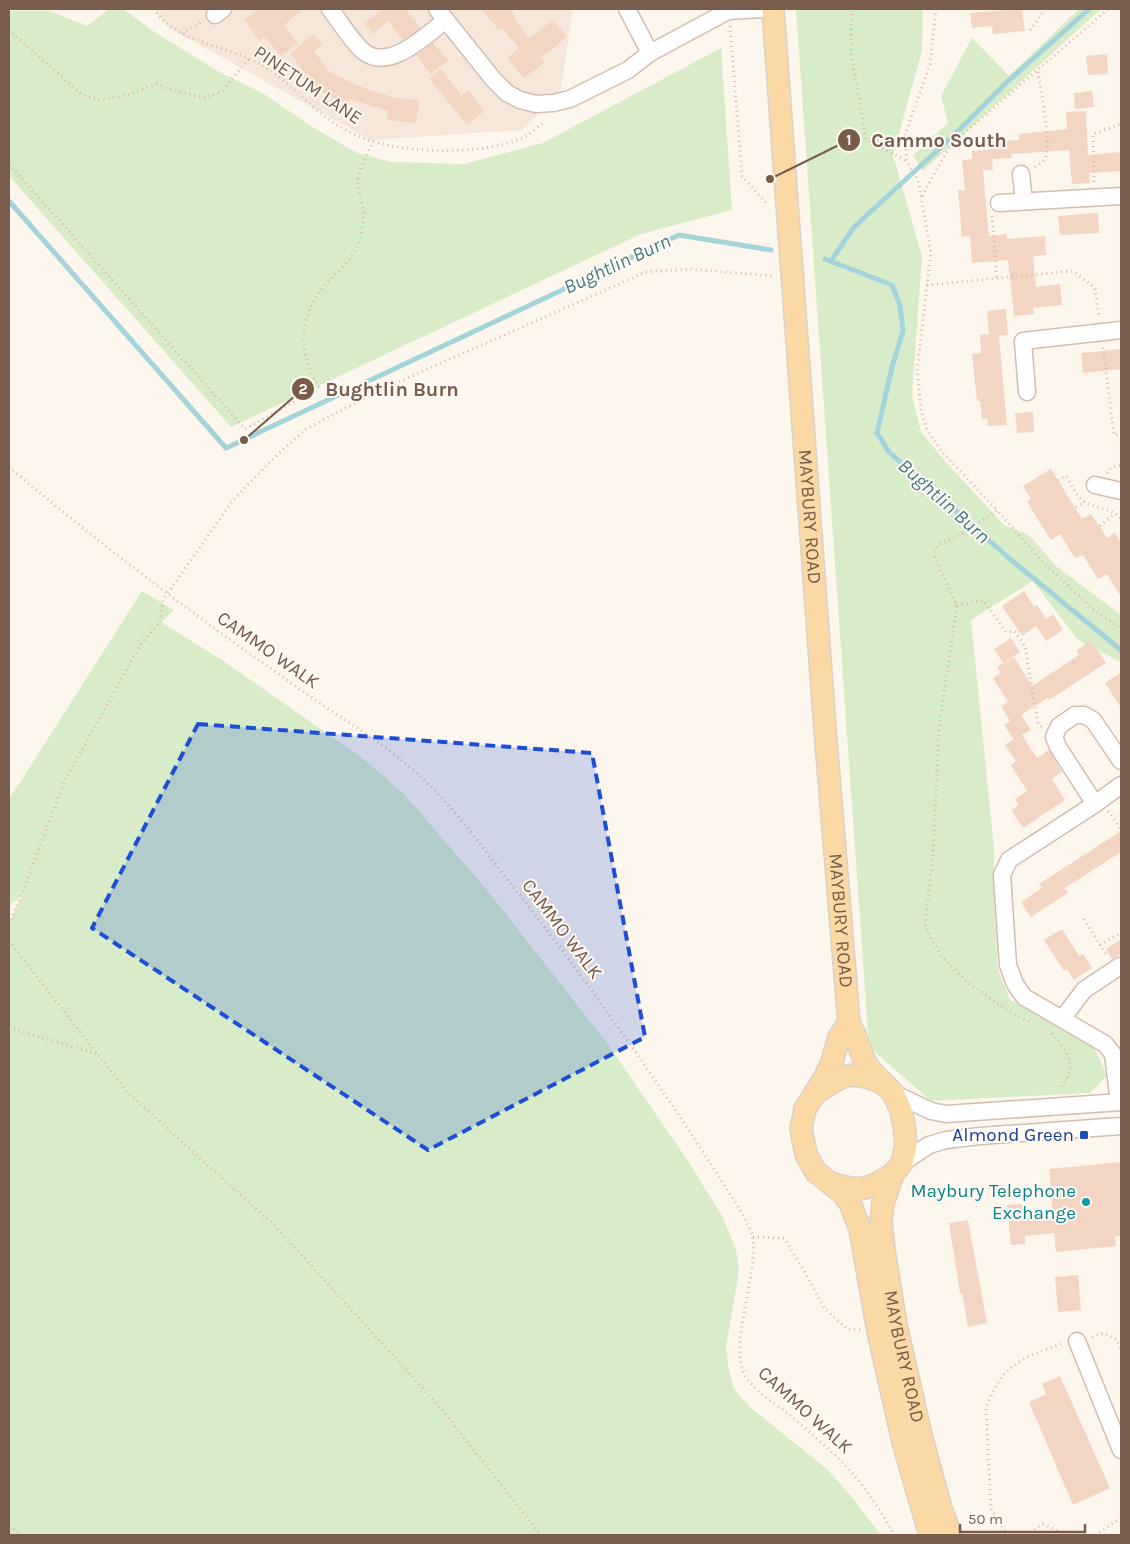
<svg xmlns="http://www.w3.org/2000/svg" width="1130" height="1544" viewBox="0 0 1130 1544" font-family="Karla,sans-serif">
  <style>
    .residential { fill: #f5e8da }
    .green { fill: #d8ecc9 }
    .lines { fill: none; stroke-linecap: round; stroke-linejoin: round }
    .stream { stroke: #a5d3da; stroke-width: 5 }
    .building { fill: #f3d5c3 }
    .minor-casing { stroke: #d1beb0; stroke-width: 19 }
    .major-casing { stroke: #dad1cd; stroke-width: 24 }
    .path { stroke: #d9b8a5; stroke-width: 3; stroke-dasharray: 1 4; stroke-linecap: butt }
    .minor { stroke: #fff; stroke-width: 16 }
    .major { stroke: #fbd9a5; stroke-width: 21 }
    .marked { fill: #1d4ed8; fill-opacity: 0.2; stroke: #1d4ed8; stroke-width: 4; stroke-dasharray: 10 6; stroke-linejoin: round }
    .transit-dot { fill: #1a4fb4; stroke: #fffaf3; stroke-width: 2 }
    .culture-dot { fill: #0f9aa8; stroke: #fffaf3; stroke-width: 2 }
    .labels { text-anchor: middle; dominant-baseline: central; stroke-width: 4; stroke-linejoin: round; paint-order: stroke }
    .street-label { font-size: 19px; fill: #7a5c4d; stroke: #fffaf3 }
    .transit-label { font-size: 19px; fill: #164399; stroke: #fffaf3; text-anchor: end }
    .culture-label { font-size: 19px; fill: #0d838f; stroke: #fffaf3; text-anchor: end }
    .water-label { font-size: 20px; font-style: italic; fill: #437c86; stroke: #fffaf3 }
    .leader { fill: none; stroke: #7a5c4d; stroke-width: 2 }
    .callout-dot { fill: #7a5c4d; stroke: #fffaf3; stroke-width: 2 }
    .mark-label { font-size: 15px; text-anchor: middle; font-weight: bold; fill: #fff }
    .callout-label { font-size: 20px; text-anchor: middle; font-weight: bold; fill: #7a5c4d; stroke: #fffaf3; stroke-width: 4; stroke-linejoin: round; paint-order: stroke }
  </style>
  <rect width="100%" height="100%" fill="#fdf6ec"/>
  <path class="residential" d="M153 9H573L560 95 522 130 371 140 169 28Z"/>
  <g class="green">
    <path d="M109 9H123L156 33 221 73 261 92 311 126 355 152 391 162 464 164 543 143 721 48 732 210 641 234 231 427 9 176V11H50L87 26Z"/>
    <path d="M796 9H923L922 51 893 155 922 256 912 396 921 432 944 460 1004 525 1029 535 1056 566 1121 615V662L1078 640 1033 581 971 620 994 849V894L998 969 1010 1000 1095 1049 1107 1076 1090 1093 931 1101 869 1047Z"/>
    <path d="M1079 9H1101L923 171 913 155 948 123 941 96 972 38 1009 76Z"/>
    <path d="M142 591 174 610 161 622 219 658 361 757 404 794 487 890 607 1043 688 1161 722 1216 736 1249 739 1271 726 1347 729 1372 734 1389 750 1407 827 1469 851 1496 881 1535H9V924L22 896 9 905V798L19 784Z"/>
  </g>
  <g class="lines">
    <g class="stream">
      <path d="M9 201 226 448 679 235 771 250"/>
      <path d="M825 259 892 285 900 305 903 331 892 367 877 433 889 452 1010 559 1121 650"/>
      <path d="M831 261 854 227 953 136 1008 81 1089 9"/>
    </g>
  </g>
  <g class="building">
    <path d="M258 9H303L284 25 298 43 281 56 265 37 260 41 244 20Z"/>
    <path d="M378 9H405L420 28 403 40 388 21 373 34 364 23 380 11Z"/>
    <path d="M481 9H510L516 17 514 18 529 38 553 20 567 37 541 58 545 62 524 79 507 58 519 48 502 28 499 30Z"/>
    <path d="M1022 9 1025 31 993 34 992 26 972 28 970 13Z"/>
    <path d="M314 34 322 44 314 51 330 72 356 85 395 98 419 100 416 123 387 120 388 111 350 99 347 105 311 86 304 76 306 75 290 53Z"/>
    <path d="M433 43 448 60 431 74 416 55Z"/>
    <path d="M1107 54 1108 74 1088 75 1086 56Z"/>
    <path d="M441 69 462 95 468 90 484 111 467 125 429 78Z"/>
    <path d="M1092 91 1094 107 1075 109 1074 93Z"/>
    <path d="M1086 111 1088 155 1121 152V171L1089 173 1090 183 1072 184 1069 150 1011 154 1012 158 992 159 993 170H983L989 236 1007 234V239L1045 236 1046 255 1033 256 1036 287 1060 284 1062 305 1033 308 1034 314 1014 316 1008 260 972 263 970 236 962 237 958 190H965L962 160 972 159V151L989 150V142L1019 140V134L1067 129 1066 112Z"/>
    <path d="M1098 213 1099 233 1060 235 1058 216Z"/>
    <path d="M1006 309 1008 335 999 336 1007 425 988 426 987 419H982L980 401H977L972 354 981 353 980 335 989 334 987 311Z"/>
    <path d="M1121 349V369L1083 373 1081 353Z"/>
    <path d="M1033 412 1034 432 1017 433 1015 413Z"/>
    <path d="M1051 469 1082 519 1091 514 1107 538 1115 533 1121 543V597L1107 574 1098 579 1083 555 1075 558 1060 534 1051 540 1027 502 1031 499 1023 486Z"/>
    <path d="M1024 591 1034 607 1037 605 1046 619 1053 614 1063 630 1046 641 1036 626 1022 636 1002 606Z"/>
    <path d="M1011 638 1020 652 1003 663 994 649Z"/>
    <path d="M1091 640 1106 663 1049 700 1048 698 1021 715 1031 730 1022 735 1037 758 1049 750 1062 772 1052 779 1065 800 1023 828 1011 810 1019 805 1015 799 1027 791 1011 765 1016 761 1005 745 1014 739 1004 725 1010 721 1001 706 1008 702 993 678 1001 673 997 667 1014 657 1032 686 1079 655 1076 651Z"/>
    <path d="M1121 672V708L1105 683Z"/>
    <path d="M1121 831V852L1065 888 1068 893 1031 917 1021 902 1042 888 1039 884Z"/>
    <path d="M1062 929 1079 956 1083 954 1092 968 1074 980 1067 969 1064 971 1044 940Z"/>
    <path d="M1121 939V954L1112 959 1106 949Z"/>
    <path d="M1121 1162V1236H1115L1116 1246 1056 1252 1054 1233 1025 1236V1244L1011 1245 1007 1205 1022 1204 1023 1218 1053 1216 1049 1169Z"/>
    <path d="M968 1220 987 1323 968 1327 962 1293H960L949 1223Z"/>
    <path d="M1078 1275 1081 1310 1058 1312 1055 1277Z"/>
    <path d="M1060 1376 1110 1488 1073 1505 1029 1402 1046 1394 1042 1384Z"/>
  </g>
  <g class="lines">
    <defs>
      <g id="minor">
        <path d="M330 9C340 22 352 42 364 52 390 72 427 34 446 20"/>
        <path d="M437 9 493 79 507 93 520 100 536 104 553 103 570 99 628 70 650 53 728 11 763 9"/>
        <path d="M627 9 650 53"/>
        <path d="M215 15 223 9"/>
        <path d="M1021 174 1024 201"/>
        <path d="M999 203 1121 196"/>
        <path d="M1027 392 1023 341 1121 330"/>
        <path d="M1095 485 1121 491"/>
        <path d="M1121 761 1093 720 1084 715H1075L1059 726 1054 737 1058 747 1095 804 1121 785"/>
        <path d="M1095 804 1009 860 1002 875 1008 965 1015 984 1024 997 1105 1044 1113 1054 1119 1102"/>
        <path d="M1062 1019 1084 990 1120 966"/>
        <path d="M893 1093 931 1111 946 1114 1121 1102"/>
        <path d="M902 1163 929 1145 946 1140 980 1136 1121 1126"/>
        <path d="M1077 1341 1121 1450"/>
      </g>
      <g id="major">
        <path id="s1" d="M773 9 825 729 849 1023 855 1035 864 1060 873 1073 893 1093 900 1108 904 1124 906 1146 902 1163 893 1174 883 1203 881 1222 884 1250 896 1325 921 1435 941 1509 951 1535"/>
        <path d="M849 1023 839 1037 832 1062 825 1077 805 1109 801 1129 806 1154 815 1171 841 1192 850 1203 860 1229 878 1331 904 1446 930 1535"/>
        <path d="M816 1093C843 1074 853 1069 884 1084"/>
        <path d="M830 1183C860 1192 867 1191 893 1174"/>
      </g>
    </defs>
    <use href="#minor" class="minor-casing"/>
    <use href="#major" class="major-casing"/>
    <g class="path">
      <path d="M153 9C180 45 226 44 263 66 290 82 310 108 337 125 351 133 367 141 383 144 420 153 486 154 522 138 530 134 537 127 544 122"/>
      <path d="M851 9V52L866 139 906 161"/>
      <path d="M936 9 930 64 905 135 907 162 918 180 931 253 917 369 921 410 928 432 943 453 997 510"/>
      <path d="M730 26 742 176 768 205"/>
      <path d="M9 30 82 95 100 100 130 94 157 84 166 88 205 98 221 92 249 59"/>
      <path d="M1030 30 1042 14 1038 9"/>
      <path d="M182 33 202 22"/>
      <path d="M9 164 245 429 319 388C315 379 309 369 307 360 298 331 309 300 330 280 340 269 353 259 358 244 363 231 365 216 362 203 361 198 358 193 358 188 356 174 368 154 373 141"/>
      <path d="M1035 167C1039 164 1045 162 1046 156 1051 143 1040 87 1038 70"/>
      <path d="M1094 182 1093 134 1121 124"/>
      <path d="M922 196 949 148 967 131 1108 9"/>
      <path d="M992 216 997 278"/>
      <path d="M927 285 1073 271 1095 288 1099 317"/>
      <path d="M1103 348 1114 435 1121 434"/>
      <path d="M9 467C88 534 170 597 254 657 275 671 295 686 315 700 351 724 387 746 419 775 458 811 489 857 522 898 602 1001 676 1107 745 1218 748 1225 752 1232 753 1239 757 1278 731 1338 743 1371 750 1389 773 1402 787 1413 804 1427 820 1441 836 1456 860 1479 878 1505 894 1535"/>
      <path d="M1107 473 1112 467 1121 465"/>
      <path d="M1058 480 1066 476C1071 483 1075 494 1082 500 1095 510 1110 506 1121 519"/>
      <path d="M1076 507 1085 502"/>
      <path d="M1100 526 1115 513"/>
      <path d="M957 606 983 600 1006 632 1014 631 1025 646 1038 724 1043 728"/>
      <path d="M1108 811 1121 829"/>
      <path d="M1084 919 1107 956"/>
      <path d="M9 924 22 894 65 780 141 644 160 622 163 600 233 500 277 455 306 429 376 392 646 272 690 269 774 276"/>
      <path d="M9 941 127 1092 275 1226 439 1406 541 1535"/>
      <path d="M1100 945 1121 933"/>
      <path d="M1029 1021 1011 1013 967 982 940 954 925 927 933 854 939 726 957 606 934 556 938 545 966 532 997 510 1042 561 1095 611 1121 628"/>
      <path d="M9 1028 98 1054"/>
      <path d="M1052 1033C1069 1055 1079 1065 1059 1090"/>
      <path d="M753 1237 784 1238 806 1274 824 1308 847 1329 861 1330"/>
      <path d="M1092 1337 1104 1333 1117 1340 1121 1351"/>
      <path d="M9 1526 21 1535"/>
      <path d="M1008 1535 991 1509 986 1408C1002 1365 1019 1359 1061 1344"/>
      <path d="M1026 1535 1043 1524 1067 1535"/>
      <path d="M1095 1535 1121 1518"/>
    </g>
    <use href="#minor" class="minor"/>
    <use href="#major" class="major"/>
  </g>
  <path class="marked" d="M198 724 592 753 645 1037 428 1150 92 928Z"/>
  <rect class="transit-dot" x="1079" y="1130" width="10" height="10" rx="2.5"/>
  <circle class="culture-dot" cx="1086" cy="1202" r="5"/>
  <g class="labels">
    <g class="street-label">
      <text transform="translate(308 85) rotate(34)">PINETUM LANE</text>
      <text stroke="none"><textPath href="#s1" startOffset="509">MAYBURY ROAD</textPath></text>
      <text transform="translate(268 650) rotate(35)">CAMMO WALK</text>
      <text stroke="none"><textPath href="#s1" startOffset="914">MAYBURY ROAD</textPath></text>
      <text transform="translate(562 929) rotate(53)">CAMMO WALK</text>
      <text stroke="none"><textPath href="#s1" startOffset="1374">MAYBURY ROAD</textPath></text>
      <text transform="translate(805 1410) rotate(42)">CAMMO WALK</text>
    </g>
    <g class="transit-label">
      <text x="1074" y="1135">Almond Green</text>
    </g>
    <g class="culture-label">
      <text x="1076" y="1191">Maybury Telephone<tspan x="1076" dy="22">Exchange</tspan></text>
    </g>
    <g class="water-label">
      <text transform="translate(617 264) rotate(-25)">Bughtlin Burn</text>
      <text transform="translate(944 501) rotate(42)">Bughtlin Burn</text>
    </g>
  </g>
  <path class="leader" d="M770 179L849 140M244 440L303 389"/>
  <g class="callout-dot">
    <circle cx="770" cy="179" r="5"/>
    <circle cx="244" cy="440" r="5"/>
    <circle cx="849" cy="140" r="12"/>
    <circle cx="303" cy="389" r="12"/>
  </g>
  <g class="mark-label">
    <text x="849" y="145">1</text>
    <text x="303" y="394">2</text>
  </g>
  <g class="callout-label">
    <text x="939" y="147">Cammo South</text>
    <text x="392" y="396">Bughtlin Burn</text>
  </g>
  <rect width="1130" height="1544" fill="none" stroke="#7a5c4d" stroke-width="20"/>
  <path d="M960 1524v8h125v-8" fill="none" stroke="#7a5c4d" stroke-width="2.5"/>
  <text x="968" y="1524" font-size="15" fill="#7a5c4d" stroke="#fffaf3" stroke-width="4" paint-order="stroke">50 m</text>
</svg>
